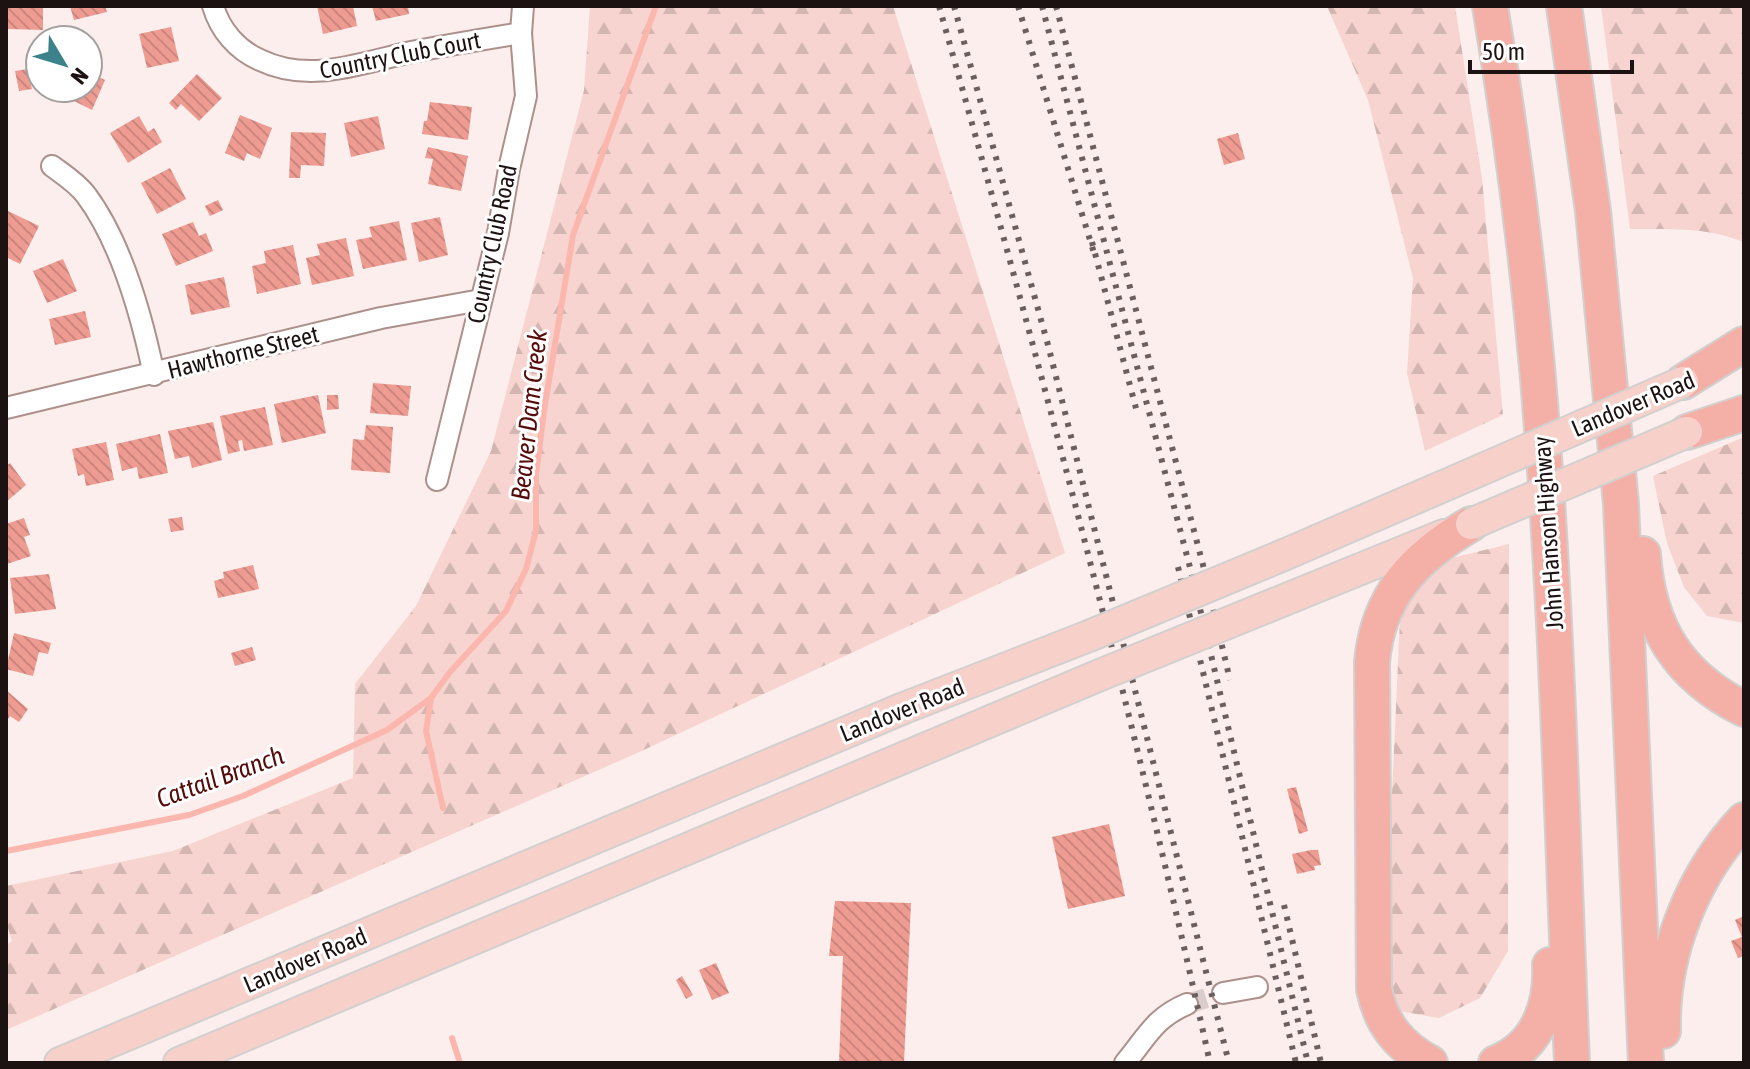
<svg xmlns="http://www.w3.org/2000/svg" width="1750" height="1069" viewBox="0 0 1750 1069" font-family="'Asap Condensed',sans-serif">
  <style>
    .forest { fill: url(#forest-firs) }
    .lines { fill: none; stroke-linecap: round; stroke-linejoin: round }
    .stream { stroke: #fbb7ae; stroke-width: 6 }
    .building { fill: url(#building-back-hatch) }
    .minor-tunnel { stroke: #dacdcb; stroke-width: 20; stroke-dasharray: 20 10; stroke-linecap: butt }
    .minor-casing { stroke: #ac908c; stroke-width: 24 }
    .primary-casing { stroke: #d2d0cf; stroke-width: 34 }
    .motorway-casing { stroke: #d2d0cf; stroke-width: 38 }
    .minor { stroke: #fff; stroke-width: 20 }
    .primary { stroke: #f8d0ca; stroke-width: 30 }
    .motorway { stroke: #f4b0a7; stroke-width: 34 }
    .rail { stroke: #6a5f5e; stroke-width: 6; stroke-dasharray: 4 8; stroke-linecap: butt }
    .primary-bridge-casing { stroke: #d2d0cf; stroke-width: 34; stroke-linecap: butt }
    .primary-bridge { stroke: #f8d0ca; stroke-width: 30 }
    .labels { text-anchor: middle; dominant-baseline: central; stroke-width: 6; stroke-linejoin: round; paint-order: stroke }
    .street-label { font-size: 24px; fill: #1c1211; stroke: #fff }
    .water-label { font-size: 26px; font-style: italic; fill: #550c0a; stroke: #fff }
  </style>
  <defs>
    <pattern id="forest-firs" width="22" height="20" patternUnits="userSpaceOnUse" patternTransform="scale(2)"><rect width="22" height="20" fill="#f7d4cf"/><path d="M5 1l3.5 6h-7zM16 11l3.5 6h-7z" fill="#d3b5b1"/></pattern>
    <pattern id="building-back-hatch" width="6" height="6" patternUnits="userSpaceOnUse" patternTransform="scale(2)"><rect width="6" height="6" fill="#ee9c92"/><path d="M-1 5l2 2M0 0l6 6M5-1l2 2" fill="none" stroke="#cc857d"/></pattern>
  </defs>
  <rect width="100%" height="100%" fill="#fbeeec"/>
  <g class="forest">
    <path d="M590 6H893L1065 553 635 754 6 1030V945L12 941 6 922V886L173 851 353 778 355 684 416 606 491 451 584 90Z"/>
    <path d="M1327 6H1455L1482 178 1503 415 1425 451 1407 373 1413 278 1368 100Z"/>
    <path d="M1601 6H1737L1744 8V242C1708 227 1669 229 1630 229Z"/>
    <path d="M1744 437V623L1707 616 1684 587 1667 543 1653 476Z"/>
    <path d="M1509 544 1508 951 1480 998 1439 1018 1399 1011 1390 981 1391 816 1401 598 1448 559Z"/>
  </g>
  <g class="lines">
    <g class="stream">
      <path d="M443 808 426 731 431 698 450 672 506 611 526 569 536 531V475L544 411 573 235 656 6"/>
      <path d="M6 851 189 815 243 796 387 730 431 698"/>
      <path d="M452 1038 460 1063"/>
    </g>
  </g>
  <g class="building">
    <path d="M8 6H43V30L8 29Z"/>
    <path d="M70 6H105L107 12 74 20Z"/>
    <path d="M317 6H353L357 26 323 34Z"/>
    <path d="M372 6H408L409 14 376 21Z"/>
    <path d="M171 27 179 61 147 68 139 34Z"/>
    <path d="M28 69 32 89 19 91 15 71Z"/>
    <path d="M88 72 105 80 92 110 48 88H88Z"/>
    <path d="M197 74 222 98 199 121 181 104 176 110 169 103Z"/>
    <path d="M430 102 472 107 468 140 422 134 424 121H427Z"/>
    <path d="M240 115 272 128 260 159 247 153 244 161 225 153Z"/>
    <path d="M139 116 148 132 154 128 162 142 128 163 110 133Z"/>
    <path d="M378 116 385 149 351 157 344 123Z"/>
    <path d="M291 132 326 133 324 166 301 165 300 178H289Z"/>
    <path d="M1238 133 1245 159 1224 165 1217 139Z"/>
    <path d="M428 147 468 156 461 191 428 184 433 159 425 158Z"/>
    <path d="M170 168 186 199 157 214 141 183Z"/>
    <path d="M218 200 223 210 210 216 205 206Z"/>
    <path d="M8 211 39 226 20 264 6 257Z"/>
    <path d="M440 217 448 255 419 262 411 223Z"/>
    <path d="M399 221 407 260 363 269 356 240 372 237 369 227Z"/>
    <path d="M193 222 199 236 206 233 213 251 176 266 162 234Z"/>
    <path d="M346 238 354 276 312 285 306 258 320 255 317 244Z"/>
    <path d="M293 245 301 284 257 294 252 266 266 263 264 251Z"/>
    <path d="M63 259 77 291 47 303 33 271Z"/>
    <path d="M224 277 230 307 191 315 185 285Z"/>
    <path d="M85 311 91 337 55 345 49 319Z"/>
    <path d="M373 383 411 386 408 416 370 413Z"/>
    <path d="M318 395 326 433 282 443 274 404Z"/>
    <path d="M327 395H338L339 409 327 410Z"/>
    <path d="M265 407 273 445 244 451 242 440 238 441 240 451 228 454 220 416Z"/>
    <path d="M213 422 222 460 192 468 189 456 175 459 168 431Z"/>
    <path d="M366 425 393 427 390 473 351 470 353 439 364 440Z"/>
    <path d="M160 434 168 473 139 479 137 467 122 471 116 444Z"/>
    <path d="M106 442 114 480 86 486 84 474 78 476 72 449Z"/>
    <path d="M10 463 26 485 6 502V466Z"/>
    <path d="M182 517 184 530 171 532 168 519Z"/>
    <path d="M24 518 30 535 24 537 31 556 7 564 6 524Z"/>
    <path d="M253 565 259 589 218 598 214 581 224 578 223 572Z"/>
    <path d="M49 574 56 609 15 614 10 578Z"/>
    <path d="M14 633 51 643 48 654 39 652 33 676 6 669Z"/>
    <path d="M252 647 256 660 235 666 231 653Z"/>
    <path d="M6 690 28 709 19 722 10 716 6 722Z"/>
    <path d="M1296 787 1308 831 1299 834 1287 789Z"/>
    <path d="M1109 824 1125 896 1068 909 1052 837Z"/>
    <path d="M1311 850H1318L1321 865 1314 866 1315 870 1297 874 1292 854Z"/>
    <path d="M835 901 911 903 904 1063H839L843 956H829Z"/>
    <path d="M1744 916V956L1738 958 1731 941 1742 937 1735 920Z"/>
    <path d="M716 963 729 993 712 1000 699 970Z"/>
    <path d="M682 976 693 995 686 999 676 980Z"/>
  </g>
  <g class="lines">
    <path class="minor-tunnel" d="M1187 1004 1223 993"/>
    <defs>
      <g id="minor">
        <path d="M213 6C220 30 237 50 260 60 310 84 360 63 411 52 448 45 484 39 521 33"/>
        <path d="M52 166C64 175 77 183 86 195 121 242 142 317 154 375"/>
        <path d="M6 408 381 318 481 300"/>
        <path d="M437 480 498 233 509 169 526 96 521 33 523 6"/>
        <path d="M1223 993 1257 987"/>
        <path d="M1125 1063C1147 1037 1154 1018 1187 1004"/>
      </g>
      <g id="primary">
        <path d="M1286 554 1469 475"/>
        <path d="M1294 596 1444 535"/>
        <path d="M60 1063 904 708 1089 636"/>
        <path d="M179 1063 1100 675"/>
      </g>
      <g id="motorway">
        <path d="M1490 6C1510 125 1526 246 1537 367 1557 598 1562 831 1572 1063"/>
        <path d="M1564 6 1593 211 1621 504 1646 1063"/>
        <path d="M1683 382 1744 344"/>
        <path d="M1687 432 1744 413"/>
        <path d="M1643 554C1648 627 1678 676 1744 709"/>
        <path d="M1663 1031C1661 954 1692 876 1744 820"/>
        <path d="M1430 1063C1399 1046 1381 1024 1374 989L1372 662C1378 595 1415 557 1471 524"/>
        <path d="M1496 1063C1537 1047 1552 1007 1550 965"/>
      </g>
    </defs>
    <use href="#minor" class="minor-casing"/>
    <use href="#primary" class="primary-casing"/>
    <use href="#motorway" class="motorway-casing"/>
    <use href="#minor" class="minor"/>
    <use href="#primary" class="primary"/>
    <use href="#motorway" class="motorway"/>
    <g class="rail">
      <path d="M939 6C1038 356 1132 707 1210 1063"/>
      <path d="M954 6 1048 345 1229 1063"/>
      <path d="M1018 6 1094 253"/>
      <path d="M1042 6 1192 575 1308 1063"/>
      <path d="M1056 6 1203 565 1230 680"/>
      <path d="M1092 242 1137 412"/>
      <path d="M1178 567 1296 1063"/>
      <path d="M1284 905 1321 1063"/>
    </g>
    <defs>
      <g id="primary-bridge">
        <path d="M1469 475 1683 382"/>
        <path d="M1471 524 1687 432"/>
        <path d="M1089 636 1286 554"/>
        <path d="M1100 675 1294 596"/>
      </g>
    </defs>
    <use href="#primary-bridge" class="primary-bridge-casing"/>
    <use href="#primary-bridge" class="primary-bridge"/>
  </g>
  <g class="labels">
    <g class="street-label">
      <text transform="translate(400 55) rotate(-11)">Country Club Court</text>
      <text transform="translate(492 244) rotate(-78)">Country Club Road</text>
      <text transform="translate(243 352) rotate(-14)">Hawthorne Street</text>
      <text transform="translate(1633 404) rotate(-23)">Landover Road</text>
      <text transform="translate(1548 533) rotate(-94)">John Hanson Highway</text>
      <text transform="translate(902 710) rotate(-22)">Landover Road</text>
      <text transform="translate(305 960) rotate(-23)">Landover Road</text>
    </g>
    <g class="water-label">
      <text transform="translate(529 415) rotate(-84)">Beaver Dam Creek</text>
      <text transform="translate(220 777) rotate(-20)">Cattail Branch</text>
    </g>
  </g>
  <rect width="1750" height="1069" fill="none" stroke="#1c1211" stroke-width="16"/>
  <g transform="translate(64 64) rotate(128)"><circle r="38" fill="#ffffff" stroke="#a4a0a0" stroke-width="2"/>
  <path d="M0-6L14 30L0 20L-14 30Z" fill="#3b828b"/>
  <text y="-12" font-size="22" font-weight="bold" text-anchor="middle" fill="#1c1211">N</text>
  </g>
  <path d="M1470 60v12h162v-12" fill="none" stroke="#1c1211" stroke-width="4"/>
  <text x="1482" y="60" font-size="24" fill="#1c1211" stroke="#ffffff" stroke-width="6" paint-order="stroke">50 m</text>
</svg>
